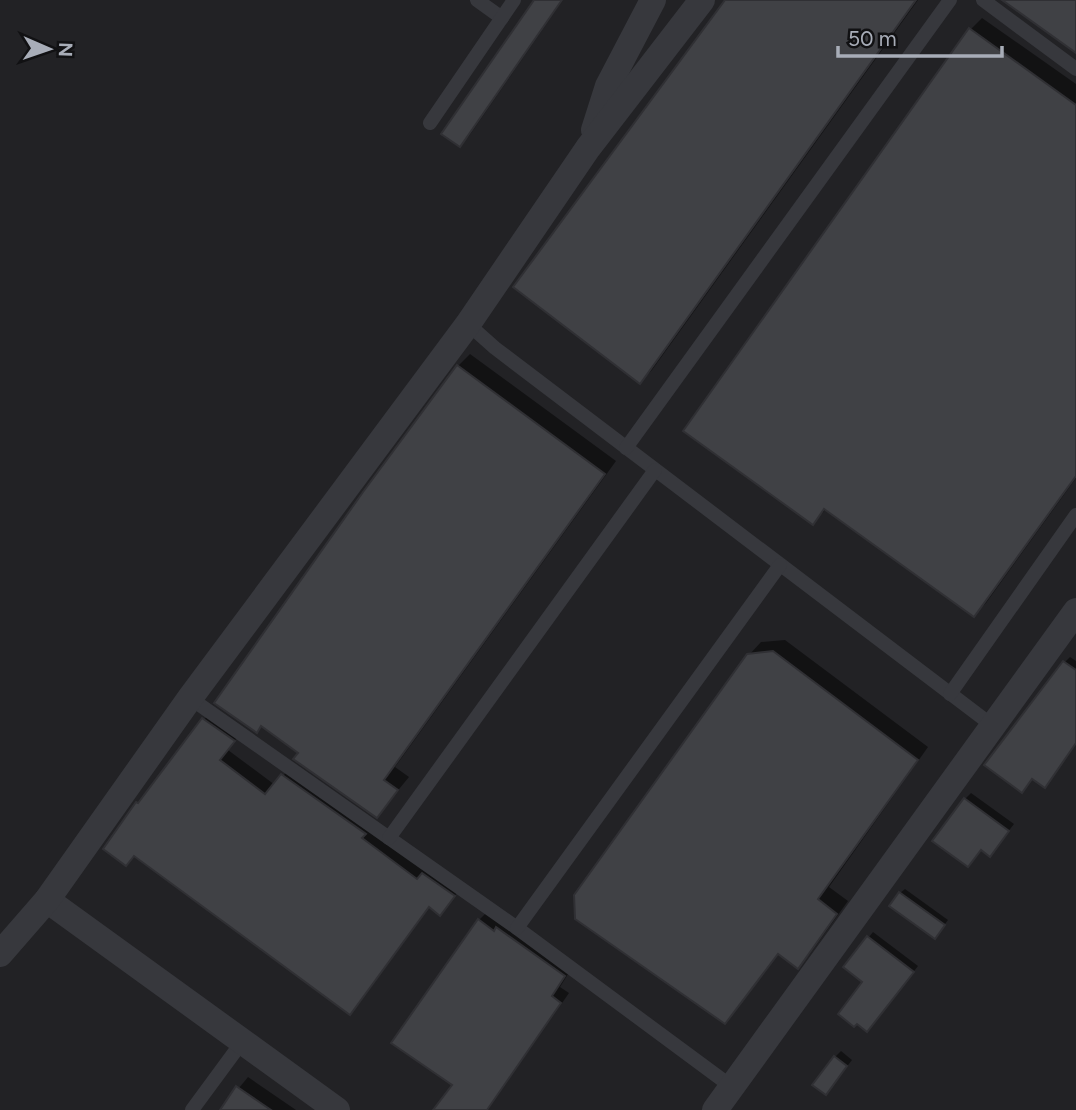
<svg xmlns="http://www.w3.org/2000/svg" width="1076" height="1110" viewBox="0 0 1076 1110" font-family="Figtree,sans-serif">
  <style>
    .built { fill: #222225 }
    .shadow { fill: #0007 }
    .building { fill: #404145; stroke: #303034; stroke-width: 2 }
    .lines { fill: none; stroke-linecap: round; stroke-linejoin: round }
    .service { stroke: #37383d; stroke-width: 14 }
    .minor { stroke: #37383d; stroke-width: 26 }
  </style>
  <rect width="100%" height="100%" fill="#161618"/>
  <rect class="built" x="0" y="0" width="1076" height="1110"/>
  <g class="shadow">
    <path d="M536 0H563L469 136 460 145Z"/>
    <path d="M727 0H918L652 370 640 382Z"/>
    <path d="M982 18 1076 84V478L986 603 974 615 826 509 813 523 970 30Z"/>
    <path d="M470 354 616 461 395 767 409 777 377 816 262 725 256 731 458 366Z"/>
    <path d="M785 640 928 747 829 887 848 901 809 955 798 966 779 953 736 1010 724 1022 749 655 761 642Z"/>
    <path d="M1070 657 1076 661V744L1050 781 1065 662Z"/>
    <path d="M212 710 242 731 228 750 275 785 292 766 462 886 448 905 430 906 359 1004 350 1013 137 803Z"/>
    <path d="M971 793 1014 824 990 855 982 848 968 865 965 799Z"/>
    <path d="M905 889 948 920 939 932 900 893Z"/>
    <path d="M488 911 573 966 560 987 569 993 488 1110H435L454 1085 479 920Z"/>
    <path d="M873 932 918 966 872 1025 864 982 845 967Z"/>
    <path d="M841 1051 852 1060 831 1087 835 1057Z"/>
    <path d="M248 1077 296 1110H221Z"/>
  </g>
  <g class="building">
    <path d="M534 0H562L460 147 441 134Z"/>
    <path d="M725 0H916L640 384 513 287Z"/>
    <path d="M1002 0H1076V53Z"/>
    <path d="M969 28 1076 105V476L974 617 824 509 813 525 683 431Z"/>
    <path d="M457 365 605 474 384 780 398 790 377 818 293 759 298 753 261 726 257 733 214 703 363 492Z"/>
    <path d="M773 651 918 760 818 899 837 914 798 969 778 954 725 1024 575 919 574 895 747 654Z"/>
    <path d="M1063 661 1076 670V743L1045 788 1032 779 1022 793 984 765Z"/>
    <path d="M202 718 235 741 220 760 265 794 281 774 366 834 362 838 417 879 422 873 455 896 440 916 429 907 350 1015 134 856 126 866 103 849 136 802 138 803Z"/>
    <path d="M964 798 1009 831 990 857 981 850 968 867 932 841Z"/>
    <path d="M899 892 945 925 935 939 889 906Z"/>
    <path d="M478 919 494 931 496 927 565 976 552 996 561 1003 487 1110H433L452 1085 391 1043Z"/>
    <path d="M867 936 914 972 867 1032 857 1024 854 1027 838 1014 862 982 843 967Z"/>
    <path d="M834 1056 847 1066 826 1095 812 1085Z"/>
    <path d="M236 1086 271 1110H220Z"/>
  </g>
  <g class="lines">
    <g class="service">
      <path d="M477 0 502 18"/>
      <path d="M983 0 1076 69"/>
      <path d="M430 123 514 0"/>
      <path d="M468 324 495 348 993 726"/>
      <path d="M626 448 950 0"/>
      <path d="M950 694 1076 515"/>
      <path d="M190 698 517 928 732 1087"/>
      <path d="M389 838 655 470"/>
      <path d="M517 928 780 565"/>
      <path d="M192 1110 242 1042"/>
    </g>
    <g class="minor">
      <path d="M594 130 608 86 653 0"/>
      <path d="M47 900 337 1110"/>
      <path d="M0 954 47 900 190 698 468 324 588 148 702 0"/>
      <path d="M715 1110 1076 611"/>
    </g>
  </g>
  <g transform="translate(49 49) rotate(92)" stroke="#111113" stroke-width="5" paint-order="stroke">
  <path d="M0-5L12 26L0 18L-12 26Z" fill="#a8adb8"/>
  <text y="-10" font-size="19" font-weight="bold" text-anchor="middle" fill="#a8adb8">N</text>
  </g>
  <path d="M838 46v10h164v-10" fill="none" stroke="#a8adb8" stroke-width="3.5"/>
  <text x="848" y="46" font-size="21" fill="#a8adb8" stroke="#111113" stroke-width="5" paint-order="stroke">50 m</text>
</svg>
